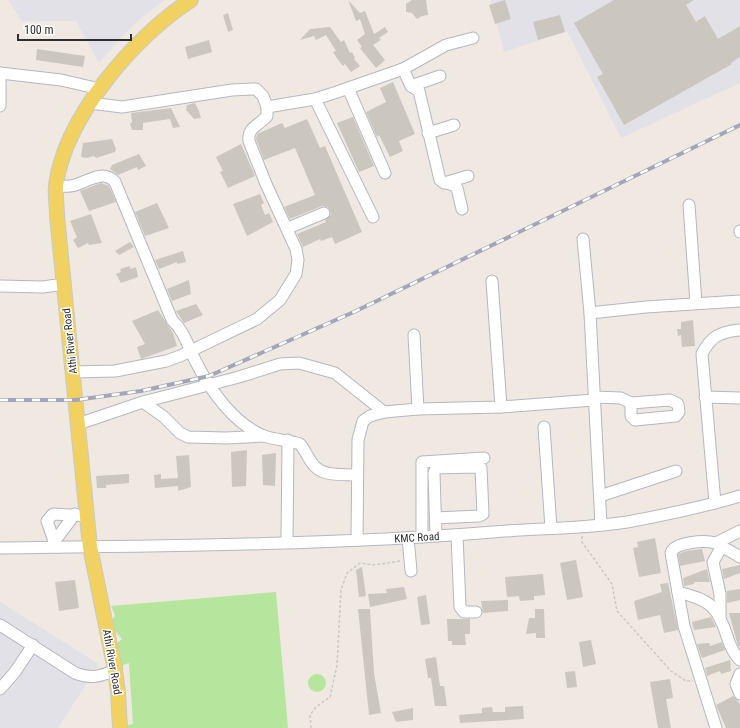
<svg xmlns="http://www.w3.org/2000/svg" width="740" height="728" viewBox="0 0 740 728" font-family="'Roboto Condensed',sans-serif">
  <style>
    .industrial { fill: #e3e1e8 }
    .green { fill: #b6e59e }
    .building { fill: #cbc7bf }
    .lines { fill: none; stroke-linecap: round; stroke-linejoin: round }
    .minor-casing { stroke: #b4b7c1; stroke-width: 13 }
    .major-casing { stroke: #c9c9c9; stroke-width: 16 }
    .path { stroke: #c9c9c9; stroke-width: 1.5; stroke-dasharray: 3 2; stroke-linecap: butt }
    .minor { stroke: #fff; stroke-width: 11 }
    .major { stroke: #f2d163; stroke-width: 14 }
    .rail-casing { stroke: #a3a6b8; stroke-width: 4 }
    .rail { stroke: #fff; stroke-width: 2.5; stroke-dasharray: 8; stroke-linecap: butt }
    .labels { text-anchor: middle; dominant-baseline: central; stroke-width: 3; stroke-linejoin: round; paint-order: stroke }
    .street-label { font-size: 11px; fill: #2e2e2e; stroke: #fff }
  </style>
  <rect width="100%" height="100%" fill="#efe9e1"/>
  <g class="industrial">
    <path d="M8 0H164L134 24 99 63 76 21H22Z"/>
    <path d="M491 0H740V83L621 138 567 31 504 52Z"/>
    <path d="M0 602 99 664 58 728H0Z"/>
  </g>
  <g class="green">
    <path d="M276 592 288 728H127L128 725 133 724 129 663 123 665 122 681C118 667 121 659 114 646L122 639 110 625 115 615 111 606Z"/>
    <circle cx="317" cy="683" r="9"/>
  </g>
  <g class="building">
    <path d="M348 0 360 13 365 11 374 34 385 27 388 32 379 38 381 40 373 45 385 60 376 68 360 48 362 47 357 40 365 34 360 19 356 21Z"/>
    <path d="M412 0H426L428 15 422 16 417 19 412 13 406 12V4Z"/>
    <path d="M505 0 511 19 495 24 489 5Z"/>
    <path d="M614 0H694L686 5 696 22 705 16 718 39 740 26V57L731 63 732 64 624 125 597 77 603 74 574 23Z"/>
    <path d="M228 13 233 30 228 32 223 15Z"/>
    <path d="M560 15 565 32 538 40 533 22Z"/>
    <path d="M330 27 341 42 344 40 350 53 352 52 355 58 354 59 360 66 351 72 345 64 343 66 336 57 333 52 336 51 326 35 316 40 314 36 300 40 310 29Z"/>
    <path d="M209 40 212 52 188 59 185 47Z"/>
    <path d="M37 49 85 56 83 67 36 60Z"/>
    <path d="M393 82 415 134 399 141 403 151 390 157 379 135 377 137 366 112 386 102 380 88Z"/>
    <path d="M195 103 199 111 201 118 194 119 186 110 187 105Z"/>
    <path d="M171 108 180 127 173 128 170 119 143 123V130H132L130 124 132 122 131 113Z"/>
    <path d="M353 117 374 166 359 172 337 123Z"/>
    <path d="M307 119 320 148 325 146 362 232 335 244 332 237 321 241 320 239 303 247 297 234 326 222 325 220 331 214 330 210 328 207 322 206 290 219 284 207 315 195 295 148 264 160 256 139 257 134 282 123 285 128Z"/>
    <path d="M112 139 116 149 115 152 96 158 94 156 87 158 81 157 83 143Z"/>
    <path d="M241 144 255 176 228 188 220 172 223 171 216 157Z"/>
    <path d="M139 154 146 166 138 170 137 167 118 175 110 169 112 165Z"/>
    <path d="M101 183 109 186 116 202 89 211 80 191Z"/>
    <path d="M260 194 264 203 261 205 265 215 269 213 273 222 247 236 233 204Z"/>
    <path d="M157 203 169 228 145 236 135 212Z"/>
    <path d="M91 214 102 243 89 245 88 243 78 248 73 240 77 237 70 221Z"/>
    <path d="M130 242 134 247 119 255 115 251Z"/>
    <path d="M183 251 186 262 177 264V262L159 269 155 260Z"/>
    <path d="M130 266V269L136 267 138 277 121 283 116 274 121 272 120 269Z"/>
    <path d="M189 280 191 294 172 301 167 289Z"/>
    <path d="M196 304 203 315 184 323 176 311Z"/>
    <path d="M158 310 173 333 177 346 141 359 137 347 145 344 132 321Z"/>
    <path d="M693 320 695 346 682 347 681 335 678 336 677 329H681V322Z"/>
    <path d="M247 450 246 486 232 487 231 452Z"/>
    <path d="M276 453 275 486 263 485 262 455Z"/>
    <path d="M189 455 191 487 178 491V486L155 488 154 475 161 474V479L178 478 176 456Z"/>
    <path d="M129 474V483L106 485V488H97L96 476Z"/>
    <path d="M655 538 661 573 639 577 633 548 638 547 637 542Z"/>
    <path d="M702 549 705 561 680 566 678 554 686 551Z"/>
    <path d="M576 560 583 597 567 600 560 563Z"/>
    <path d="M740 565V573L724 579 722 569Z"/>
    <path d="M362 567 366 596 359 597 356 570Z"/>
    <path d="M707 569 710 582H694V584L684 586 683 578Z"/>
    <path d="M543 574 545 595 534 596V600L520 601 519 596 507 597 505 577Z"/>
    <path d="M75 580 79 608 59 611 55 582Z"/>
    <path d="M668 583 678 630 664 633 660 615 638 620 634 601 662 592 660 584Z"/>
    <path d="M404 587 407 599 370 607 368 594 387 593 386 589Z"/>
    <path d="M740 589V600L727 603V591Z"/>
    <path d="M426 595 430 624 421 625 417 597Z"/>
    <path d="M508 600V611L483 613 481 601Z"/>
    <path d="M358 609H370L374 673 381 713 369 715Z"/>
    <path d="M535 609H544L545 638H536V633L526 634 529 618H535Z"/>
    <path d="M729 613H740V646H738Z"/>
    <path d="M711 617 716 627 694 630 692 622Z"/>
    <path d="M447 619H470V634H465L466 645H452V641H448Z"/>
    <path d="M591 640 596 664 583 667 579 642Z"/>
    <path d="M722 642 725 650 702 658 701 656 697 644 709 643 710 646Z"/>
    <path d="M436 657 440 686H444L447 706H435L431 678H428L425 659Z"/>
    <path d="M730 660 731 671 721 674 720 671 707 676 705 668Z"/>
    <path d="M575 671 577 687 567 688 565 672Z"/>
    <path d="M670 679 673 698 666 699 671 728H658L650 682Z"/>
    <path d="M733 696 740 704V728H726L716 705Z"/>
    <path d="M523 706 524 719 460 723 459 715 482 713V708L492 707 493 712H505V707Z"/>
    <path d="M413 708V720L396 722 392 712Z"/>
  </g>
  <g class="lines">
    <defs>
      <g id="minor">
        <path d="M403 69 411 86 419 91 440 180C445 184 453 183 457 188L462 209"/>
        <path d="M0 73 61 80 100 89"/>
        <path d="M411 86 440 76"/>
        <path d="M348 88 385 173"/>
        <path d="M315 99 373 217"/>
        <path d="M0 106V73"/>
        <path d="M267 107 315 99 337 92 403 69 446 45 473 38"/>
        <path d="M428 133 454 125"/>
        <path d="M444 183 468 176"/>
        <path d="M56 186C63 186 69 187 75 185 89 181 103 169 115 182L172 320C185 332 188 347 196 362 210 390 234 424 264 436 275 440 288 440 300 444 305 450 307 456 312 463 321 477 341 474 357 475"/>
        <path d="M689 205 696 303"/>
        <path d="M288 228 324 213"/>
        <path d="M740 231V232"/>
        <path d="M583 239 590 313 601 525"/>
        <path d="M492 281 501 407"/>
        <path d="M0 286 43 287 64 284"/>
        <path d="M590 313 646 307 740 301"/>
        <path d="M414 335 418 409"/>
        <path d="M74 372 115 371 166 361 180 356 257 319 280 300 296 274 298 260 296 249 266 184 249 141C247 127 260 125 267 116V107L263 96 256 89H252L232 90 122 107 90 103"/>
        <path d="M594 397 621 398 631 403 670 400 678 404 679 412 676 416 635 420 631 416V403"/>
        <path d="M705 397 740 398"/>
        <path d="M143 402 164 417 180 433 188 437 226 438 264 436"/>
        <path d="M78 424 143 402 239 377 280 364 299 363 335 373 384 412"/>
        <path d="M544 427 551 528"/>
        <path d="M600 496 676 471"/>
        <path d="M715 503 702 354C711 336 720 332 740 330"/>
        <path d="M436 518 479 516 483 514 481 468 476 467 436 468 434 473 436 536"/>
        <path d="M457 535 460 607 464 612H476"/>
        <path d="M422 537V462L484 458"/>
        <path d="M408 538 411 571"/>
        <path d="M357 540 358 440 363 421 370 416 384 412 418 409 501 407 594 400"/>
        <path d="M54 542 75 514"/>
        <path d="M287 542 288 440"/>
        <path d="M716 543 740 531"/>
        <path d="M56 547 47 521 53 514 87 516"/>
        <path id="s1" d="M0 548C164 546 329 545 493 532 538 528 583 529 627 522 665 515 703 507 740 496"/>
        <path d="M678 592C709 600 717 605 727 636 730 646 733 653 740 660"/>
        <path d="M720 616V594L713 562 721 548"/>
        <path d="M0 625 75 673C92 679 99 677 115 670"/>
        <path d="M740 674 736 684 740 694"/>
        <path d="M0 689 15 672 33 645"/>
        <path d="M716 728 684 626 671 553C674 542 705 540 715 543 720 545 735 554 740 557"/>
      </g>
      <path id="major" d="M120 728 118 692 115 670 90 547 57 216C57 206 55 195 56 185 65 117 135 36 191 0"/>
    </defs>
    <use href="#minor" class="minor-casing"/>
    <use href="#major" class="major-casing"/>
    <g class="path">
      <path d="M582 536V542L612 584 617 611 671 671 686 681H693"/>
      <path d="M311 728 310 715 316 707 330 697 337 665 341 590 347 573 360 563 373 565 400 561"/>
    </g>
    <use href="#minor" class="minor"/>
    <use href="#major" class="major"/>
    <defs>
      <path id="rail" d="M0 400H76L141 391 209 376 356 311 740 125"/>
    </defs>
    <use href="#rail" class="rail-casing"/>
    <use href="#rail" class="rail"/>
  </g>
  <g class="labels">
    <g class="street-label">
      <text transform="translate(70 341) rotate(-96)">Athi River Road</text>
      <text stroke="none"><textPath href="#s1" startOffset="417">KMC Road</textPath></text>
      <text transform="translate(112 662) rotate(80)">Athi River Road</text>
    </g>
  </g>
  <path d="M18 34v6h113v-6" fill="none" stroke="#2e2e2e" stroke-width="2"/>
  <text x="24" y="34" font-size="12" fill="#2e2e2e" stroke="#ffffff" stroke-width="3" paint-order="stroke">100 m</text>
</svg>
